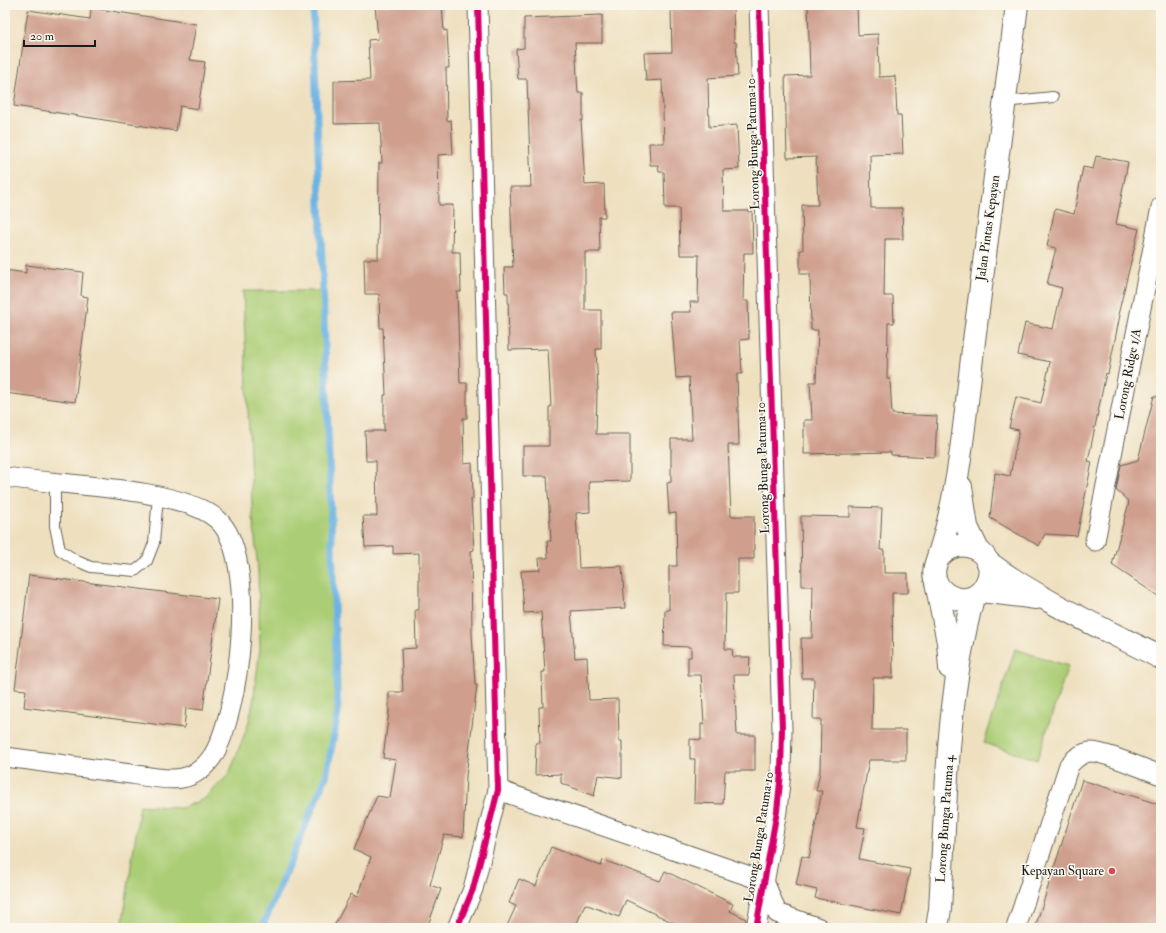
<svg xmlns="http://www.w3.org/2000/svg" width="1166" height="933" viewBox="0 0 1166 933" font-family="'IM FELL Double Pica',serif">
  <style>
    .green { fill: #abcd75; stroke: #647448 }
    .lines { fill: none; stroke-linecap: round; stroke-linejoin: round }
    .stream { stroke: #6db4e4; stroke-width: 7 }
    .building { fill: #cf9e8d }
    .service-casing { stroke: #666155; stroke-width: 12 }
    .minor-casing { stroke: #666155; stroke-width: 21 }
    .tertiary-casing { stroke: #666155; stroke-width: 24 }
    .service { stroke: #fff; stroke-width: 10 }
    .minor { stroke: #fff; stroke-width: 19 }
    .tertiary { stroke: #fff; stroke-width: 22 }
    .cycleway-casing { stroke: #fbf7ec; stroke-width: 8 }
    .cycleway { stroke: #d6006c; stroke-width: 6 }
    .poi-dot { fill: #d1495b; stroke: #fbf7ec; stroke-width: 1.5 }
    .labels { text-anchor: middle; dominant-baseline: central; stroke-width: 3; stroke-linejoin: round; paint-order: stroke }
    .street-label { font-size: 13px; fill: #1c1c1c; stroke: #fbf7ec }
    .poi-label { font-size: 13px; fill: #1c1c1c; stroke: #fbf7ec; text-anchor: end }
  </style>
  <rect width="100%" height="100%" fill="#fbf7ec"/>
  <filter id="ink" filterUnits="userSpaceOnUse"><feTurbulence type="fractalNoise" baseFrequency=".025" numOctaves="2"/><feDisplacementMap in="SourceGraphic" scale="8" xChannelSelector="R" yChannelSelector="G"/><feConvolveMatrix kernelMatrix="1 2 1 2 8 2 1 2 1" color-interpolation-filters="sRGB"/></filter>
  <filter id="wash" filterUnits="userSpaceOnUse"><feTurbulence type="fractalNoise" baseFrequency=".012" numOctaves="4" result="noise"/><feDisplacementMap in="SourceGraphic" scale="16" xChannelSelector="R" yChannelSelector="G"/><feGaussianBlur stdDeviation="0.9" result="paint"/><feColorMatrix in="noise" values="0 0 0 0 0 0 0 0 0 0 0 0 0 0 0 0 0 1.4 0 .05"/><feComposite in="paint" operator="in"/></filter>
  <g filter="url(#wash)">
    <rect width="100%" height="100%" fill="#eee0bf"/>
    <g class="green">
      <path d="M243 291H323L338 713 326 777 262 928H122L140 805 182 808 204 799 229 774 248 725 253 703 260 648 258 572 252 506Z"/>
      <path d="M1015 649 1068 666 1037 760 984 743Z"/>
    </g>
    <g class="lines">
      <path class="stream" d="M262 928 326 777 338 713 313 5"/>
    </g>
    <g id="blocks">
      <g class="building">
        <path d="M375 5H442L444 31 447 30 449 68H446L447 121 451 120 453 154 438 155 439 205H453L452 252H460L461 292H457L460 383H467V418H463L464 464 472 463 473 499H471L474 550 471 551 472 634 475 685H477L466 776 463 837 444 835 430 885 441 889 427 928H333L351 894 357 897 371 857 354 849 377 796 390 798 396 760 383 758 389 711V692H403L401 649 416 648 415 610H419V553L393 554V546L365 547 363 516H377L376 461H366L365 431H384V395H386L383 328H380L379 294H365L364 259H378L379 163H382L380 123 334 124V81L370 80 368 40 378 39Z"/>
        <path d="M680 5H733L734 42H736L738 76 708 78 709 127 737 125 739 169 723 170 724 211H752L753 253H744L743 301H748L749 339 740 340 742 374H737L739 445H728L731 516H754V559H738V593H726L725 649H732L733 657H750L749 675H734L737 735H755V771H725L723 804 694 803 695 759H690V739L701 740V724H704L701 675H688V657H691V647L664 646 665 610H669V566H677L676 513 669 514 667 483 671 482V439H692L689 377 676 378 671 312H691L690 302H698L699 255H680L679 208H665L664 172H659L658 165H650L649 143H664L662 80 646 81 644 53 672 52 671 10H680Z"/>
        <path d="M808 5H857L858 35 878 34 879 77 895 76 897 115H901L903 154 870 155 871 208H902L903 239H885L884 296H893L894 323H888L887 379H890L892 414 937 416 935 457 891 455V452L804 454V420H812L810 382H816L818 330H811L810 274H800V250H803L802 205H818L816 157 787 158 785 76 810 75Z"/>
        <path d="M91 8 196 24 190 60 205 62 198 109 180 106 176 131 14 106 28 10 90 19Z"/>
        <path d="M602 15V43H575L578 93H583V120H581L585 185 604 184 605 217H599L600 252H585V310H601V349H596L598 390H597L596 434H630V481L589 482 590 512 576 513 579 568 622 566 625 608 571 611 575 658 587 657 589 700 618 699 619 741H622V778L598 775 594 796 561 783V774L535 775 536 743H540L539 707H543L542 672H545L541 612 524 613 521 571 540 570 539 558H548L547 541H551L547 476H523V446H549V407H551L548 349 509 350 508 293H505L504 267H513L510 187H531L527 79H518L516 49 524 48V18Z"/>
        <path d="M1096 156 1128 162 1116 224 1139 229 1118 315H1120L1108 374 1106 373 1088 461 1092 462 1077 536 1045 534 1039 546 990 518 995 473 1010 476 1019 430 1009 428 1016 397 1041 403 1050 362 1018 355 1025 323 1053 329 1062 288 1047 284 1056 248 1047 246 1055 209 1074 214 1083 167 1093 169Z"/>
        <path d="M26 265 83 272 81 296 88 297 75 402 5 393V270L26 273Z"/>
        <path d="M1154 396 1161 397V598L1112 565 1129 502 1116 490 1121 465 1138 460Z"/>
        <path d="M850 507 882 508 880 550H884V573H908V593H892L893 678H873L872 730H906V760H869L857 827 865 828 859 859 910 869 901 915 815 898 817 890 796 885 802 856 809 858 822 791H816L820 772 821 719H813L814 678H802L801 638H812L813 586H802L801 516 850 517Z"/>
        <path d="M29 575 218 599 203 710 186 708 184 728 24 707 26 690 15 689Z"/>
        <path d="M1082 780 1161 805V928H1035Z"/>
        <path d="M551 847 601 866 603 860 660 881 665 871 733 904 730 911 746 919 745 928H684L626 900 619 917 585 904 575 928H506L516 906 509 903 519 879 536 886Z"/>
      </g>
    </g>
  </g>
  <g filter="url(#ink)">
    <use href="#blocks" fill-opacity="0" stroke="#666155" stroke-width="1"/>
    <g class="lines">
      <defs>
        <g id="service">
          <path d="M1004 102 1053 97"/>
          <path d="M55 483V526L60 550 77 561 91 567 135 571 147 561 154 543 158 496"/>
        </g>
        <g id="minor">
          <path d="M5 477C56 485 182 487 218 520 259 558 240 714 212 757 205 767 194 776 182 778 170 781 143 776 131 774 89 769 47 762 5 757"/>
          <path d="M1095 541 1161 207"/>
          <path d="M498 790 764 881 777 913 819 928"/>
          <path d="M457 928 473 889 498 790 478 5"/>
          <path d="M756 928 777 811 781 773 782 729 759 5"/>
          <path d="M1016 928 1069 765C1075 758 1081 753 1090 752 1103 751 1146 770 1161 775"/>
        </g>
        <g id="tertiary">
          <path d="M961 487 967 527 978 550"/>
          <path d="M937 560C959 528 1004 555 985 586 969 614 925 593 936 563 960 495 965 413 974 341 988 229 1002 117 1017 5"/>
          <path d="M988 562C1040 601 1103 628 1161 658"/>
          <path d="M936 582 948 642 950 668"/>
          <path d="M982 591 1036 598"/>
          <path d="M937 928 940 909C946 805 946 699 973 598"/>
        </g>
      </defs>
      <use href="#service" class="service-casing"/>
      <use href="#minor" class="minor-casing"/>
      <use href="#tertiary" class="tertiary-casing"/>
      <use href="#service" class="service"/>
      <use href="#minor" class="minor"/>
      <use href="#tertiary" class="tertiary"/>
      <defs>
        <g id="cycleway">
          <path d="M457 928 473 889 498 790 478 5"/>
          <path d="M756 928 777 811 781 773 782 729 759 5"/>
        </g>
      </defs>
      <use href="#cycleway" class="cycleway-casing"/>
      <use href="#cycleway" class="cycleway"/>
    </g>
  </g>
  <circle class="poi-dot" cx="1112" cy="871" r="4"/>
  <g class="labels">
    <g class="street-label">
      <text transform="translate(753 144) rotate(-92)">Lorong Bunga Patuma 10</text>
      <text transform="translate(988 228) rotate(-82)">Jalan Pintas Kepayan</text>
      <text transform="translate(1128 374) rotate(-79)">Lorong Ridge 1/A</text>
      <text transform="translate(763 468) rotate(-92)">Lorong Bunga Patuma 10</text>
      <text transform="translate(945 819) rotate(-86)">Lorong Bunga Patuma 4</text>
      <text transform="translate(759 837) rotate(-81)">Lorong Bunga Patuma 10</text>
    </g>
    <g class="poi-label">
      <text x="1104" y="871">Kepayan Square</text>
    </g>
  </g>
  <rect width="1166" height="933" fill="none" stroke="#fbf7ec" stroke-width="20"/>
  <path d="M24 40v6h71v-6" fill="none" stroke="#1c1c1c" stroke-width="2"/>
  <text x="30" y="40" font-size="12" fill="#1c1c1c" stroke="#fbf7ec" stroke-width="3" paint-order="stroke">20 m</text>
</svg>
